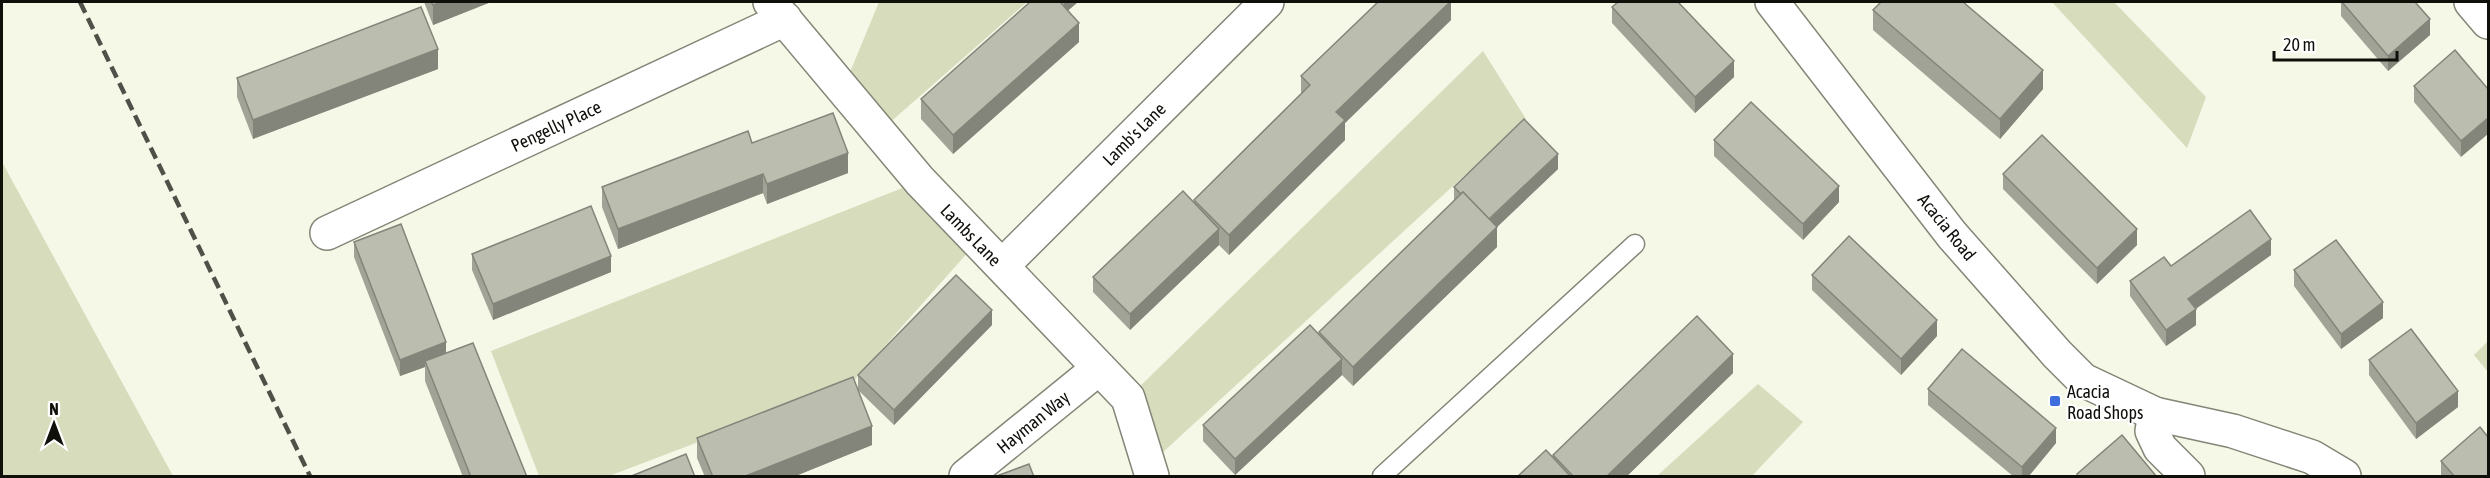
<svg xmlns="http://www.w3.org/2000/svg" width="2490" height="478" viewBox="0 0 2490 478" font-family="'Asap Condensed',sans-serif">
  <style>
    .green { fill: #d7dcbc }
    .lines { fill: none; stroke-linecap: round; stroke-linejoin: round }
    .service-casing { stroke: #838677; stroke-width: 21 }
    .minor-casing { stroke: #838677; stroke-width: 36 }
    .service { stroke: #fff; stroke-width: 18 }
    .minor { stroke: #fff; stroke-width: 33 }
    .rail { stroke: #4f5148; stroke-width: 4.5; stroke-dasharray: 12 6; stroke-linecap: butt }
    .wall { fill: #a1a396 }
    .shaded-wall { fill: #83857a }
    .building { fill: #bbbeae; stroke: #83857a; stroke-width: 1.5 }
    .poi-dot { fill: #3e6dde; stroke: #fff; stroke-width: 2 }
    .labels { text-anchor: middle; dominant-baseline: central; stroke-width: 4.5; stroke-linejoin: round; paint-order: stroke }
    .street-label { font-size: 18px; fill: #0f100a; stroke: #fff }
    .poi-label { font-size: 18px; fill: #0f100a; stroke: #fff; text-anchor: start }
  </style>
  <rect width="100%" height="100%" fill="#f5f8e7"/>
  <g class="green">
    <path d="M879 2H1027L879 132 843 89Z"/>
    <path d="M2052 2H2114L2206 97 2187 148Z"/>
    <path d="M1483 51 1526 119 1149 465 1128 398Z"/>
    <path d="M2 162 173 476H2Z"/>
    <path d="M920 181 978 241 851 384 609 476H539L491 351Z"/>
    <path d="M2488 341V372L2474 355Z"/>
    <path d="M1758 384 1803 422 1752 476H1657Z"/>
  </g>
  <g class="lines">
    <defs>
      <path id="service" d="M1382 476 1635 244"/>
      <g id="minor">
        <path d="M770 2 920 181 1128 398 1152 476"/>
        <path d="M1772 2 1952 235 2057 354 2083 380 2155 414 2233 431 2312 457 2344 476"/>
        <path d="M2471 2 2488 22"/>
        <path d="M327 233 785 19"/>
        <path d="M1002 266 1267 2"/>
        <path d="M2155 414 2152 431 2160 448 2188 476"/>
        <path d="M966 476 1099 368"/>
      </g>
    </defs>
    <use href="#service" class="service-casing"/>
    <use href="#minor" class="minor-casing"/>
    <use href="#service" class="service"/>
    <use href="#minor" class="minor"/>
    <path class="rail" d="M80 2 310 476"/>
  </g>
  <g class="wall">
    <path d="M424 2H491L433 25Z"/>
    <path d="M1030 2H1078L1068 10 1079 42 953 154 921 119V99Z"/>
    <path d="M1451 2V20L1345 123V140L1229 255 1219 245 1130 330 1093 292V277L1194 203V200L1301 94V76Z"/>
    <path d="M2341 2H2415L2430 35 2388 71 2341 16Z"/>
    <path d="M1612 7 1734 77 1695 113 1612 23Z"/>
    <path d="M1873 10 2043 89 2000 139 1873 30Z"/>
    <path d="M438 69 253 139 237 97V78Z"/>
    <path d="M2414 86 2488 89 2461 157 2414 102Z"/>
    <path d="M1714 140 1839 202 1803 240 1714 156Z"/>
    <path d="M752 143 848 173 767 204 763 193 618 249 602 207V187Z"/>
    <path d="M1558 169 1497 227V247L1353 386 1342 375 1235 475 1203 441V425L1319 335V332L1454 201V187Z"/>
    <path d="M2488 169V188L2487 186V170Z"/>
    <path d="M2003 174 2137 245 2097 284 2003 189Z"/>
    <path d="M354 242 446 353 527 477H463L425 381V367L400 376 354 257Z"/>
    <path d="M472 254 611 272 493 320 472 270Z"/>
    <path d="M2271 255 2196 309V325L2166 346 2130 296V281L2171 266Z"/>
    <path d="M2294 270 2383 318 2341 349 2294 286Z"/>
    <path d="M1812 275 1937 336 1901 375 1812 290Z"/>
    <path d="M992 325 894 425 859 391 872 445 793 477H705L697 458V438L858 389V375Z"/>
    <path d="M2369 360 2458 407 2416 439 2369 375Z"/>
    <path d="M1733 373 1626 477H1517L1553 457V455Z"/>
    <path d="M1928 389 2056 443 2028 477H2014L1928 405Z"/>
    <path d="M2441 461 2488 477H2441Z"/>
  </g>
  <g class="shaded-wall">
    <path d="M442 2H491L433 25V5Z"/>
    <path d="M1064 2H1078L1064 14Z"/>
    <path d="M1450 2H1451V20L1345 123V140L1229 255V235L1336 112Z"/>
    <path d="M2430 19V35L2388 71V56Z"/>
    <path d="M1079 23V42L953 154V135Z"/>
    <path d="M438 49V69L253 139V120Z"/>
    <path d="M1734 61V77L1695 113V97Z"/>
    <path d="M2043 70V89L2000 139V119Z"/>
    <path d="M2488 118V134L2461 157V141Z"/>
    <path d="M848 153V173L767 204V184Z"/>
    <path d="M1558 154V169L1497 227V247L1353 386V367L1488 221Z"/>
    <path d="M763 174V193L618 249V229Z"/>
    <path d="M1839 186V202L1803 240V224Z"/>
    <path d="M1219 229V245L1130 330V314Z"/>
    <path d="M2137 229V245L2097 284V268Z"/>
    <path d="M2271 239V255L2188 314V299Z"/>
    <path d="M611 256V272L493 320V304Z"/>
    <path d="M2383 302V318L2341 349V334Z"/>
    <path d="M2196 309V325L2166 346V330Z"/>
    <path d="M992 310V325L894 425V410Z"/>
    <path d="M1937 320V336L1901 375V359Z"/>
    <path d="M446 342V358L425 361V367L400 376V360Z"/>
    <path d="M1733 354V373L1626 477H1606Z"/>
    <path d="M1342 359V375L1235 475V459Z"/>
    <path d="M2458 391V407L2416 439V423Z"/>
    <path d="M872 426V445L793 477H743Z"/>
    <path d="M2056 428V443L2028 477H2022V467Z"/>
  </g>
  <g class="building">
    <path d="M431 2H442L433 5Z"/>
    <path d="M1030 2H1060L1079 23 953 135 921 99Z"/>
    <path d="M1378 2H1450L1336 112 1345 120 1229 235 1194 200 1310 85 1301 76Z"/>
    <path d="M1618 2H1678L1734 61 1695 97 1612 7Z"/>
    <path d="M1881 2H1963L2043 70 2000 119 1873 10Z"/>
    <path d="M2342 2H2415L2430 19 2388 56Z"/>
    <path d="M421 7 438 49 253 120 237 78Z"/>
    <path d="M2455 50 2488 89V118L2461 141 2414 86Z"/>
    <path d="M1751 102 1839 186 1803 224 1714 140Z"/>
    <path d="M833 113 848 153 767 184 763 174 618 229 602 187 748 131 752 143Z"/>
    <path d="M1524 119 1558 154 1489 219 1463 192 1461 194 1454 187Z"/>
    <path d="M2042 135 2137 229 2097 268 2003 174Z"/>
    <path d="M1183 191 1219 229 1130 314 1093 277Z"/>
    <path d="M1463 192 1497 227 1353 367 1319 332Z"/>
    <path d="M591 206 611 256 493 304 472 254Z"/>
    <path d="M2250 210 2271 239 2188 299 2196 309 2166 330 2130 281 2164 257 2171 266Z"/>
    <path d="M401 224 446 342 400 360 354 242Z"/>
    <path d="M1849 236 1937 320 1901 359 1812 275Z"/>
    <path d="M2336 240 2383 302 2341 334 2294 270Z"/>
    <path d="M956 275 992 310 894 410 858 375Z"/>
    <path d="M1697 316 1733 354 1606 477H1574L1553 455Z"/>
    <path d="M1310 325 1342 359 1235 459 1203 425Z"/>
    <path d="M2411 329 2458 391 2416 423 2369 360Z"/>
    <path d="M473 343 527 477H471L425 361Z"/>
    <path d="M1962 349 2056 428 2022 467 1928 389Z"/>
    <path d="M853 377 872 426 743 477H713L697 438Z"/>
    <path d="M2480 427 2488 437V477H2455L2441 461Z"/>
    <path d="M2122 435 2157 477H2078L2077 474Z"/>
    <path d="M1546 450 1571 477H1517Z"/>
    <path d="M686 454 695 477H629Z"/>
    <path d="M1029 464 1034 477H994Z"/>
  </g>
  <rect class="poi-dot" x="2049" y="395" width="12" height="12" rx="3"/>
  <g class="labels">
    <g class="street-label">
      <text transform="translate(556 126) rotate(-25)">Pengelly Place</text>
      <text transform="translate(1134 134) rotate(-45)">Lamb's Lane</text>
      <text transform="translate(1947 227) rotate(51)">Acacia Road</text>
      <text transform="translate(971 235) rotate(46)">Lambs Lane</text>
      <text transform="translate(1033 422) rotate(-39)">Hayman Way</text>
    </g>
    <g class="poi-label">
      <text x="2067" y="391">Acacia<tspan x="2067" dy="21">Road Shops</tspan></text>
    </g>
  </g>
  <rect width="2490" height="478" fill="none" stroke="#0f100a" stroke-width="6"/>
  <g transform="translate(54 424)" stroke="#ffffff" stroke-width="4.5" paint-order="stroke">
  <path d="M0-4.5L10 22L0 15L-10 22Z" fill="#0f100a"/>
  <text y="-9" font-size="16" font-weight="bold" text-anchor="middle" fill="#0f100a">N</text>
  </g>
  <path d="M2274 51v9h123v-9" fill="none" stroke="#0f100a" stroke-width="3"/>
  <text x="2283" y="51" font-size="18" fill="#0f100a" stroke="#ffffff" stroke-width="4.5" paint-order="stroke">20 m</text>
</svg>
